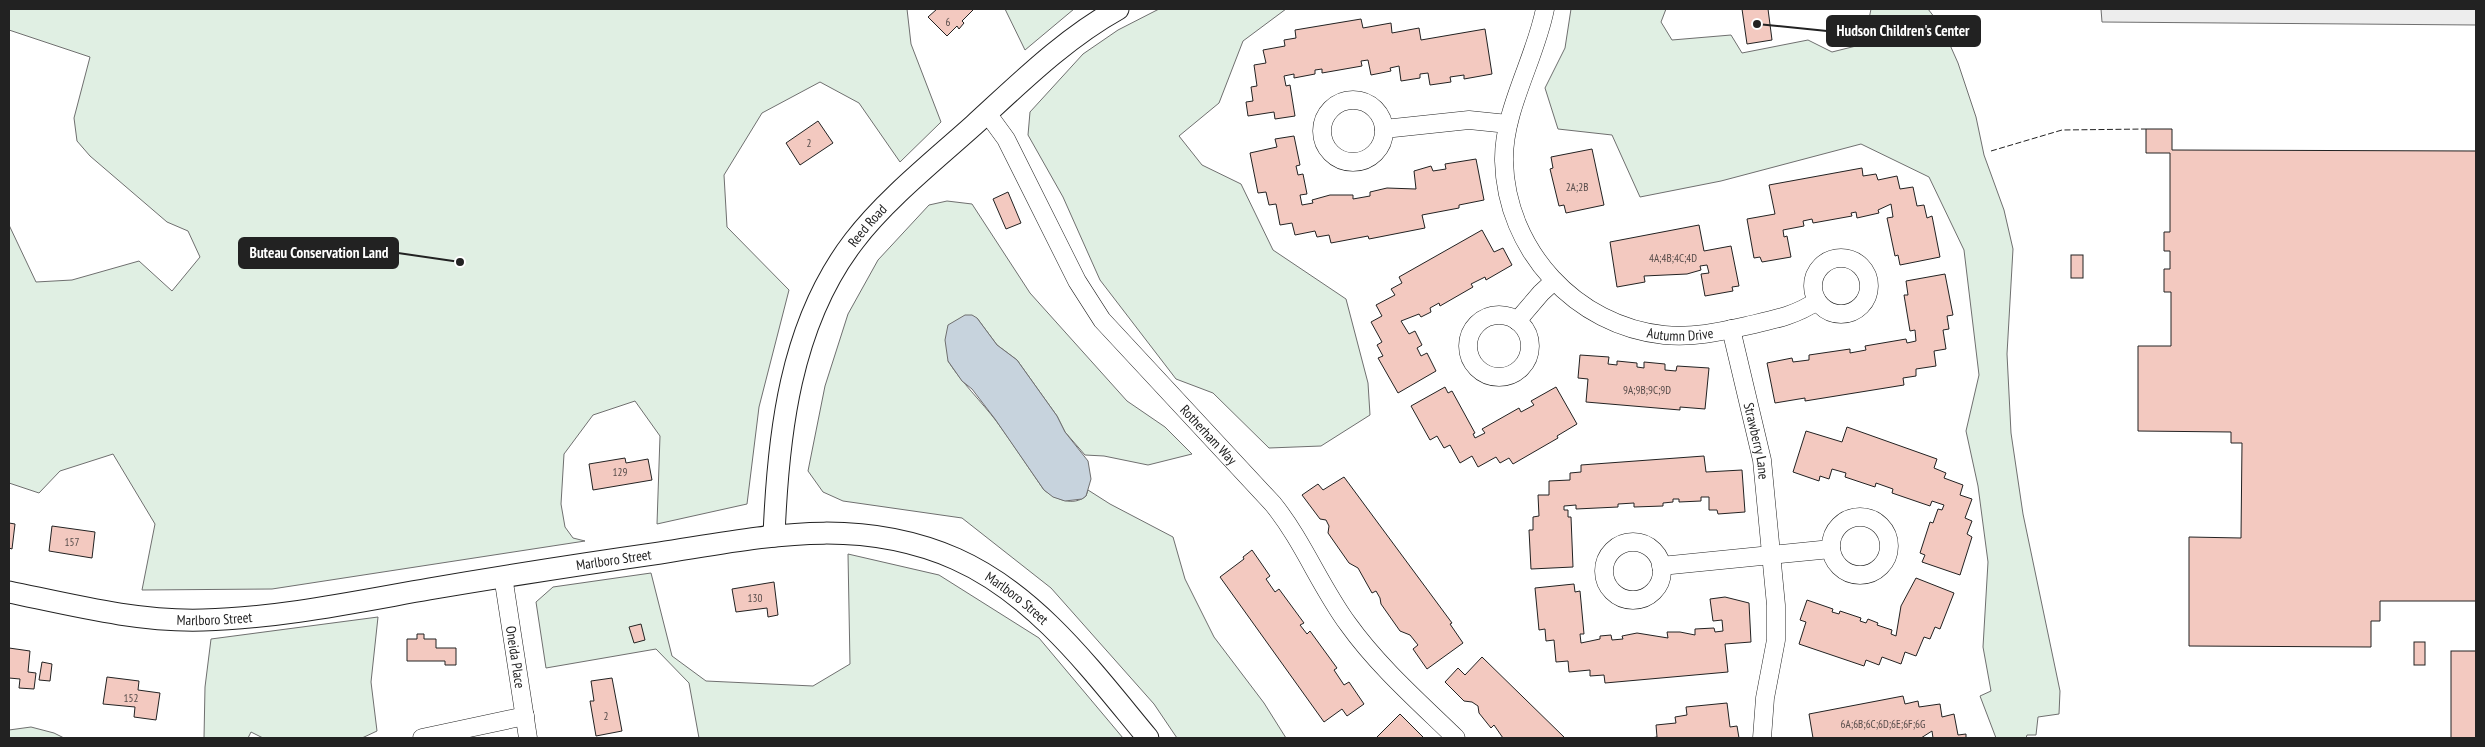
<svg xmlns="http://www.w3.org/2000/svg" width="2485" height="747" viewBox="0 0 2485 747" font-family="'PT Sans Narrow',sans-serif">
  <style>
    .green { fill: #e0efe3; stroke: #6f6f6f }
    .parking { fill: #ededed; stroke: #6f6f6f }
    .water { fill: #c7d3dd; stroke: #6f6f6f }
    .building { fill: #f3c9c0; stroke: #222 }
    .lines { fill: none; stroke-linecap: round; stroke-linejoin: round }
    .minor-casing { stroke: #222; stroke-width: 19 }
    .tertiary-casing { stroke: #222; stroke-width: 23 }
    .minor { stroke: #fff; stroke-width: 18 }
    .tertiary { stroke: #fff; stroke-width: 21 }
    .fence { stroke: #222; stroke-width: 1; stroke-dasharray: 6 2.5; stroke-linecap: butt }
    .labels { text-anchor: middle; dominant-baseline: central; stroke-width: 4; stroke-linejoin: round; paint-order: stroke }
    .number-label { font-size: 11px; fill: #564c4a }
    .street-label { font-size: 14px; fill: #222; stroke: #fff }
    .leader { fill: none; stroke: #222; stroke-width: 2 }
    .callout-dot { fill: #222; stroke: #fff; stroke-width: 2 }
    .callout { fill: #222; stroke: #222; stroke-width: 2 }
    .callout-label { font-size: 15px; text-anchor: middle; font-weight: bold; fill: #fff }
  </style>
  <rect width="100%" height="100%" fill="#fff"/>
  <g class="green">
    <path d="M9 9H907L911 44 941 122 900 162 859 103 820 82 762 113 724 175 727 227 789 290 759 407 747 504 657 524 660 436 635 401 593 415 564 454 561 504 565 527 573 538 585 541 272 589 142 590 155 524 113 454 60 471 39 493 9 483V225L36 282 72 280 139 261 172 291 200 257 188 231 167 222 90 156 77 141 74 118 90 57 9 30Z"/>
    <path d="M1005 9H1074L1025 50Z"/>
    <path d="M1159 9H1286L1243 41 1219 103 1179 136 1202 165 1241 184 1273 250 1346 299 1368 383 1370 415 1321 446 1269 448 1213 393 1176 379 1100 280 1063 197 1028 135 1030 112 1083 54 1118 30Z"/>
    <path d="M1571 9H1666L1661 22 1672 40 1731 35 1742 53 1808 40 1832 52 1864 44 1871 9H1928L1942 27 1958 63 1976 117 1984 155 2004 210 2013 249 2007 354 2011 433 2023 514 2060 691 2059 714 2038 717 2036 735H2027L2026 738H1996L1980 696 1991 691 1983 647 1988 562 1978 486 1966 431 1979 375 1964 250 1929 177 1861 144 1721 181 1640 197 1612 135 1558 129 1545 88 1565 48Z"/>
    <path d="M947 201 972 204 1030 293 1127 401 1165 427 1192 454 1148 465 1104 456 1085 455 1065 432 1057 416 1017 360 997 345 977 318 948 361C962 383 981 401 997 422 1013 444 1028 467 1044 490 1056 499 1073 507 1086 496L1088 490 1110 504 1173 537 1185 579 1214 637 1264 703 1286 738H1177L1154 704 1051 588 962 518 843 501 823 492 808 471 825 386 848 314 878 260 929 205Z"/>
    <path d="M848 554 939 575 1039 638 1123 738H699L689 683 656 649 546 668 536 602 553 587 651 573 672 656 706 681 813 686 850 664Z"/>
    <path d="M378 617 371 682 377 731 362 738H263L251 732 248 738H204L205 687 211 639Z"/>
    <path d="M31 727 54 733 64 738H9V730Z"/>
  </g>
  <path class="parking" d="M2101 9H2476V25L2102 22Z"/>
  <path class="water" d="M965 315H972L977 318 997 345 1017 360 1057 416 1065 432 1088 461 1091 479 1086 496 1082 499 1065 501 1053 497 1044 490 995 419 972 389 962 381 948 361 945 340 948 325Z"/>
  <g class="building">
    <path d="M937 9H972L973 10 962 21 964 23 959 29 957 26 947 36 928 17Z"/>
    <path d="M1742 9H1768L1772 40 1747 44Z"/>
    <path d="M1361 19 1363 28 1391 23 1392 33 1419 28 1421 40 1485 29 1492 74 1464 79V75L1450 77 1451 82 1430 85 1428 73 1420 74V78L1401 81 1399 66 1390 68 1391 71 1371 75 1368 60 1361 61 1362 66 1322 73V69L1315 70V74L1294 78V74L1284 76 1286 86 1290 85 1295 116 1275 119 1274 112 1248 116 1246 102 1253 101 1251 87 1257 86 1254 65 1266 63 1263 50 1285 46 1284 40 1296 38 1295 30Z"/>
    <path d="M818 121 833 143 800 165 786 143Z"/>
    <path d="M2146 129H2172V150L2476 151V601H2380V621H2371V647L2189 646V537L2241 538 2242 443H2231V432L2138 431V346H2171V292H2164V269H2170V251H2164V232H2170V153H2146Z"/>
    <path d="M1294 136 1300 165 1296 166 1298 175 1303 174 1307 194 1300 195 1302 205 1313 203 1312 200 1330 195H1353V199L1370 196V192L1387 188 1416 189 1414 171 1431 166 1433 171 1446 169 1445 164 1476 159 1484 200 1459 205V208L1422 215 1425 228 1369 239 1368 236 1331 243 1329 235 1317 237 1315 231 1295 235 1292 223 1280 225 1276 204 1269 205 1266 192 1258 193 1250 153 1277 147 1275 139Z"/>
    <path d="M1592 149 1604 205 1566 213 1564 205 1559 206 1550 169 1553 168 1551 157Z"/>
    <path d="M1862 168 1863 176 1876 174 1878 180 1897 176 1900 189 1913 187 1917 206 1924 205 1927 218 1932 216 1940 257 1900 265 1898 255 1895 256 1887 218 1893 217 1891 204 1878 210 1879 213 1857 218 1856 212 1851 213 1852 216 1813 223 1812 219 1803 221 1804 226 1783 230 1784 237 1787 236 1791 257 1762 262 1760 257 1754 258 1747 219 1775 214 1769 185Z"/>
    <path d="M1008 192 1021 223 1006 229 993 199Z"/>
    <path d="M1699 225 1704 251 1731 246 1739 286 1732 287 1733 291 1705 296 1701 274 1709 273 1707 265 1700 266 1701 270 1687 274 1644 276 1645 282 1617 287 1610 242Z"/>
    <path d="M1482 230 1494 252 1503 248 1512 265 1486 280 1485 277 1471 284 1473 287 1440 306 1439 303 1430 308 1431 312 1421 317 1419 314 1401 321 1409 334 1415 331 1422 345 1417 348 1421 356 1427 353 1436 371 1398 393 1378 358 1383 356 1377 345 1382 342 1371 322 1382 316 1376 305 1395 295 1391 289 1402 283 1399 277Z"/>
    <rect x="2071" y="255" width="12" height="23"/>
    <path d="M1945 274 1953 315 1947 316 1949 329 1943 330 1946 349 1934 351 1936 366 1916 369V376L1903 378 1904 385 1805 401V398L1775 403 1767 363 1792 358 1793 362 1809 360V355L1850 349V353L1866 350 1865 346 1906 339 1907 343 1916 341 1915 330 1910 331 1904 295H1908L1906 281Z"/>
    <path d="M1580 355 1609 357 1608 364 1617 365V361L1637 363V367L1644 368V362L1665 364V370L1676 371 1677 366 1709 368 1705 409 1680 407V410L1586 402 1588 379 1578 378Z"/>
    <path d="M1445 387 1448 393 1452 391 1475 433 1473 434 1475 438 1485 433 1482 429 1519 408 1521 412 1534 405 1531 401 1556 387 1577 424 1557 436 1558 438 1513 464 1509 458 1500 463 1496 457 1478 467 1472 456 1460 463 1450 445 1444 448 1437 436 1430 440 1411 406Z"/>
    <path d="M1847 427 1937 459 1934 468 1946 473 1944 478 1963 485 1960 495 1972 499 1965 518 1972 521 1967 534 1972 537 1960 575 1922 562 1925 555 1920 553 1930 522 1933 523 1938 509 1942 510 1944 505 1932 501 1930 506 1892 493 1893 489 1876 483 1875 487 1845 477 1846 473 1832 469 1829 479 1820 476 1819 481 1793 472 1806 431 1842 442Z"/>
    <path d="M1704 456 1706 472 1742 470 1745 512 1718 514 1717 510H1709V497H1701V501L1679 502V499H1673V502L1663 503V506L1634 507V503L1618 504V507L1576 509V505L1564 506V510H1568V517H1571L1573 567 1531 569 1529 530H1533V517L1539 516 1538 495H1549V481L1570 480V473L1581 472V465Z"/>
    <path d="M625 458 626 463 648 459 652 480 593 490 589 464Z"/>
    <path d="M1344 477 1452 623 1450 624 1463 643 1427 669 1413 649 1418 645 1410 635 1400 631 1381 604 1380 598 1376 591 1372 593 1358 568 1349 563 1328 533 1329 526 1326 520 1320 519 1302 495 1318 484 1323 490Z"/>
    <path d="M9 523 15 524 12 549 9 548Z"/>
    <path d="M52 526 95 532 92 558 49 551Z"/>
    <path d="M1252 550 1270 576 1266 579 1275 592 1279 589 1304 623 1300 625 1307 634 1310 631 1337 668 1334 670 1344 685 1349 682 1364 704 1347 716 1342 709 1324 722 1220 577 1244 559 1243 557Z"/>
    <path d="M1916 578 1954 593 1940 629 1935 627 1930 639 1924 637 1916 656 1905 652 1901 664 1882 657 1879 665 1866 660 1864 666 1799 644 1806 622 1800 620 1807 600 1833 609 1832 612 1839 614 1840 611 1861 618 1860 621 1866 623 1868 619 1878 623 1877 625 1892 630 1891 634 1896 636 1901 606Z"/>
    <path d="M774 582 778 615 768 617 767 608 736 612 732 589Z"/>
    <path d="M1574 584 1575 592 1580 591 1584 634H1580L1581 643 1600 639V636L1611 635 1612 640 1623 639 1622 636 1637 633 1668 638 1667 632H1680L1695 635V629L1714 628 1715 632 1723 631 1722 620 1713 621 1710 599 1725 597 1749 603 1751 642 1725 644 1728 672 1605 683 1604 675 1590 676V670L1569 672 1568 661 1556 662 1554 640 1546 641 1545 629 1539 630 1535 588Z"/>
    <path d="M641 624 645 640 634 643 629 627Z"/>
    <path d="M417 634H424V639H436V648H456V665H445V661H407V639H417Z"/>
    <rect x="2414" y="642" width="11" height="23"/>
    <path d="M9 648 30 651 28 672 36 673 34 689 19 688 20 679 9 678Z"/>
    <rect x="2451" y="651" width="25" height="87"/>
    <path d="M1482 657 1565 738H1503L1494 725 1491 728 1479 713 1478 706 1472 702 1464 701 1445 682 1458 668 1465 675Z"/>
    <path d="M42 662 52 664 50 681 39 680Z"/>
    <path d="M107 677 139 681 138 690 160 693 156 720 134 717 135 707 103 704Z"/>
    <path d="M612 678 622 731 596 736 590 701H594L591 681Z"/>
    <path d="M1903 696 1905 704 1918 701 1919 707 1940 704 1942 717 1954 714 1958 735 1966 734V738H1933L1932 731 1921 738H1813L1809 714Z"/>
    <path d="M1727 703 1730 727 1737 726 1739 738H1651L1657 737 1656 725 1676 723 1675 717 1687 715 1686 707Z"/>
    <path d="M1400 714 1424 738H1376Z"/>
  </g>
  <g class="lines">
    <defs>
      <g id="minor">
        <path id="s1" d="M1545 9C1535 60 1503 110 1504 161 1506 250 1576 326 1664 335 1692 338 1719 332 1746 326 1772 320 1795 316 1817 301"/>
        <circle cx="1353" cy="131" r="31"/>
        <path id="s2" d="M987 113 1006 139 1077 281 1102 320 1273 504C1303 541 1320 586 1348 624 1378 666 1419 702 1456 738"/>
        <path d="M1384 129 1469 120 1508 124"/>
        <circle cx="1841" cy="286" r="28"/>
        <circle cx="1499" cy="346" r="31"/>
        <path d="M1517 321 1541 293 1554 281"/>
        <path id="s3" d="M1731 329 1762 460 1776 605V640L1765 698 1762 738"/>
        <circle cx="1860" cy="546" r="29"/>
        <circle cx="1633" cy="571" r="29"/>
        <path d="M1661 566 1831 549"/>
        <path id="s4" d="M503 576 528 738"/>
        <path d="M422 738 525 716"/>
      </g>
      <g id="tertiary">
        <path id="s5" d="M774 536C778 435 790 324 854 241 885 200 935 160 974 125 1019 84 1064 39 1118 9"/>
        <path id="s6" d="M9 592C72 605 138 622 203 620 279 618 355 602 429 589 506 576 582 564 660 553 763 537 855 515 956 559 1037 595 1093 672 1148 738"/>
      </g>
    </defs>
    <use href="#minor" class="minor-casing"/>
    <use href="#tertiary" class="tertiary-casing"/>
    <use href="#minor" class="minor"/>
    <use href="#tertiary" class="tertiary"/>
    <path class="fence" d="M1991 151 2062 130 2146 129"/>
  </g>
  <g class="labels">
    <g class="number-label">
      <text x="948" y="22">6</text>
      <text x="809" y="143">2</text>
      <text x="1577" y="187">2A;2B</text>
      <text x="1673" y="258">4A;4B;4C;4D</text>
      <text x="1647" y="390">9A;9B;9C;9D</text>
      <text x="620" y="472">129</text>
      <text x="72" y="542">157</text>
      <text x="755" y="598">130</text>
      <text x="131" y="698">152</text>
      <text x="606" y="716">2</text>
      <text x="1883" y="724">6A;6B;6C;6D;6E;6F;6G</text>
    </g>
    <g class="street-label">
      <text stroke="none"><textPath href="#s5" startOffset="331">Reed Road</textPath></text>
      <text stroke="none"><textPath href="#s1" startOffset="432">Autumn Drive</textPath></text>
      <text stroke="none"><textPath href="#s2" startOffset="394">Rotherham Way</textPath></text>
      <text stroke="none"><textPath href="#s3" startOffset="115">Strawberry Lane</textPath></text>
      <text stroke="none"><textPath href="#s6" startOffset="612">Marlboro Street</textPath></text>
      <text stroke="none"><textPath href="#s6" startOffset="1032">Marlboro Street</textPath></text>
      <text stroke="none"><textPath href="#s6" startOffset="208">Marlboro Street</textPath></text>
      <text stroke="none"><textPath href="#s4" startOffset="82">Oneida Place</textPath></text>
    </g>
  </g>
  <path class="leader" d="M1757 24L1827 31M460 262L398 253"/>
  <g class="callout-dot">
    <circle cx="1757" cy="24" r="5"/>
    <circle cx="460" cy="262" r="5"/>
  </g>
  <g class="callout">
    <rect x="1827" y="16" width="153" height="30" rx="5"/>
    <rect x="239" y="238" width="159" height="30" rx="5"/>
  </g>
  <g class="callout-label">
    <text x="1903" y="36">Hudson Children's Center</text>
    <text x="319" y="258">Buteau Conservation Land</text>
  </g>
  <rect width="2485" height="747" fill="none" stroke="#222222" stroke-width="20"/>
</svg>
